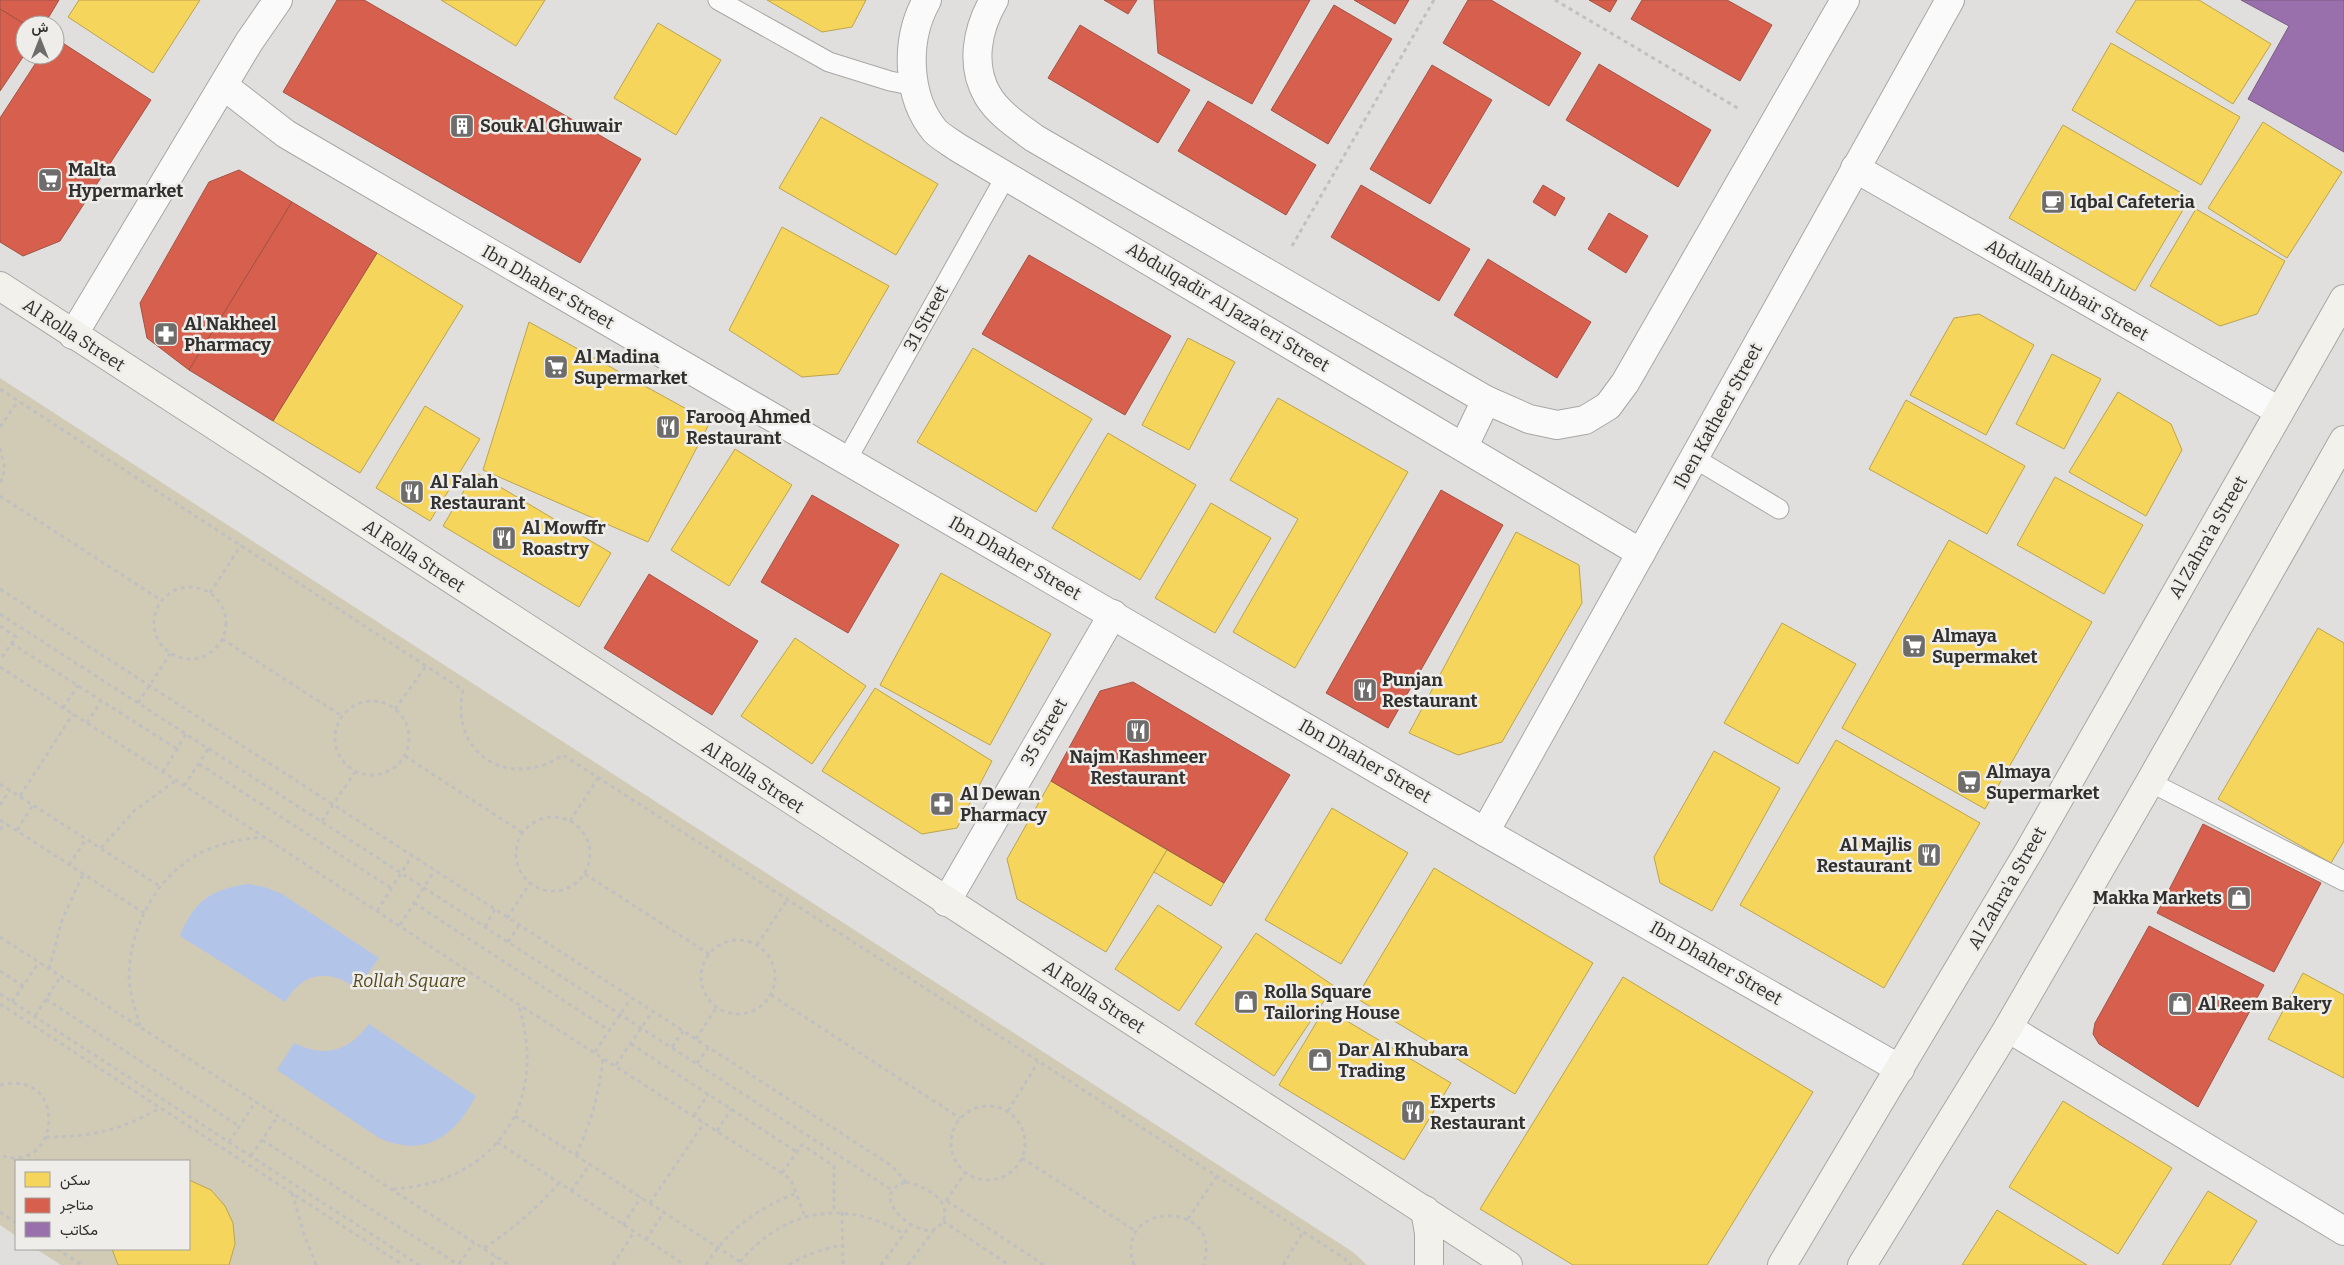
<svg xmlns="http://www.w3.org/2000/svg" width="2344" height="1265" viewBox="0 0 2344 1265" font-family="Bitter,Vazirmatn,serif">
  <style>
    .green { fill: #d1cbb6 }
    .water { fill: #b3c4e9 }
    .homes { fill: #f6d55c; stroke: #bba44e }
    .shops { fill: #d6604d; stroke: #a45244 }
    .offices { fill: #9970ab; stroke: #7a5d86 }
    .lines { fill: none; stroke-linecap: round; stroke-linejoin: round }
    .lane-casing { stroke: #a8a7a5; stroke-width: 21 }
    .street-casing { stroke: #a8a7a5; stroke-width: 30 }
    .secondary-casing { stroke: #a8a7a5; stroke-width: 30 }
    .path { stroke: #c0c0c0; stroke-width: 3; stroke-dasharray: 4 4; stroke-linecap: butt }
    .lane { stroke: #fafafa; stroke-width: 19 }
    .street { stroke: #fafafa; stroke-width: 28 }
    .secondary { stroke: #f2f1ec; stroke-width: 28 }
    .labels { text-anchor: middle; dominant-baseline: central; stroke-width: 5; stroke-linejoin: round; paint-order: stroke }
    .poi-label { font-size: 18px; font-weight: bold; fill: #31302f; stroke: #eeede9; text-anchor: start }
    .street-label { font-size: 18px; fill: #31302f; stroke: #eeede9 }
    .park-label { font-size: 18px; font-style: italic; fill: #554a1b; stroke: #eeede9 }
  </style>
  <rect width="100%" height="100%" fill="#e0dfdd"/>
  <path class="green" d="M0 378 1353 1252 1367 1265H61L36 1249H189V1161H16V1236L0 1225Z"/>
  <g class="water">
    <path d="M247 884 265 887 282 894 379 958 357 988C328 969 304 971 285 1002L180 936C194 901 210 890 247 884Z"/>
    <path d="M369 1024 476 1096C454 1137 425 1158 379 1138L277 1070 294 1043C325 1058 348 1052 369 1024Z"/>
  </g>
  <g class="homes">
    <path d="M79 0H200L153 73 68 17Z"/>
    <path d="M441 0H545L516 46Z"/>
    <path d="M767 0H866L852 27 822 32Z"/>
    <path d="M2136 0H2199L2271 44 2233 104 2116 32Z"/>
    <path d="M658 23 721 60 676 135 614 98Z"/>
    <path d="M2111 43 2240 117 2201 185 2072 110Z"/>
    <path d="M821 117 938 184 896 255 779 188Z"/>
    <path d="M2263 122 2342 172 2287 258 2208 208Z"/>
    <path d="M2063 125 2190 198 2135 291 2009 218Z"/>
    <path d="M2196 209 2285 261 2257 314 2220 326 2150 286Z"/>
    <path d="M782 227 889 286 838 374 802 377 729 330Z"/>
    <path d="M377 253 463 306 360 473 273 421Z"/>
    <path d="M1979 314 2034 345 1986 435 1910 395 1954 318Z"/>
    <path d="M529 322 710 422 648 542 483 470Z"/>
    <path d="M1188 338 1235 362 1189 450 1142 425Z"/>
    <path d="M973 348 1092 419 1036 512 917 442Z"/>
    <path d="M2052 354 2101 379 2064 449 2016 424Z"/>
    <path d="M2118 392 2171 424 2182 450 2146 516 2069 472Z"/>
    <path d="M1278 398 1408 472 1295 668 1233 632 1298 519 1230 480Z"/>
    <path d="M1906 400 2025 466 1987 534 1869 469Z"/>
    <path d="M425 406 480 439 430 521 376 488Z"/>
    <path d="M1108 433 1196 485 1140 580 1052 528Z"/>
    <path d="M735 449 792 485 729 586 671 550Z"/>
    <path d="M475 472 611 553 579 607 443 526Z"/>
    <path d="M2055 477 2143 525 2104 594 2017 545Z"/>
    <path d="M1211 503 1271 538 1215 633 1155 598Z"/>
    <path d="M1516 532 1579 565 1582 603 1502 742 1458 755 1409 733Z"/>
    <path d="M1949 540 2092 622 1985 809 1842 728Z"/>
    <path d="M941 573 1051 634 990 745 880 685Z"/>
    <path d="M1782 623 1856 664 1798 764 1724 723Z"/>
    <path d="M2318 628 2344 643V841L2331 863 2218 799Z"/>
    <path d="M795 638 866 686 812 764 741 716Z"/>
    <path d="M875 688 992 761 957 828 922 834 822 771Z"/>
    <path d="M1836 740 1980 823 1884 988 1740 905Z"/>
    <path d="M1714 751 1780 788 1712 911 1660 883 1654 857Z"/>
    <path d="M1051 781 1167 850 1106 952 1017 899 1007 859Z"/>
    <path d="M1332 808 1408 853 1341 964 1265 920Z"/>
    <path d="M1167 850 1224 883 1211 906 1154 872Z"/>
    <path d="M1434 868 1593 963 1515 1094 1356 998Z"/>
    <path d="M1158 905 1222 947 1179 1011 1115 969Z"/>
    <path d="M1256 933 1334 986 1274 1076 1195 1024Z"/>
    <path d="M2303 973 2344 995V1078L2268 1039Z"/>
    <path d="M1623 977 1813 1092 1707 1265H1573L1480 1209Z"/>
    <path d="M1325 1008 1451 1083 1404 1160 1279 1085Z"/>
    <path d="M2063 1101 2172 1168 2118 1254 2009 1187Z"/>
    <path d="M189 1180 211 1190 225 1206 233 1223 235 1244 229 1265H118L112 1249H189Z"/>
    <path d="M2208 1191 2257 1221 2230 1265H2162Z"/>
    <path d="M1997 1210 2087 1265H1962Z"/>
  </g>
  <g class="shops">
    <path d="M0 0H59L44 25H26L0 9Z"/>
    <path d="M337 0H364L641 159 580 263 283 92Z"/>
    <path d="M1104 0H1137L1128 14Z"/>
    <path d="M1154 0H1310L1252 104 1158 53Z"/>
    <path d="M1354 0H1409L1395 24Z"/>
    <path d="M1468 0H1491L1581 53 1549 106 1443 43Z"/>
    <path d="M1589 0H1617L1610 12Z"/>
    <path d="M1642 0H1727L1772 25 1740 81 1631 19Z"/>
    <path d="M1334 5 1392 39 1328 144 1271 110Z"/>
    <path d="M0 9 26 25 25 54 0 91Z"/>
    <path d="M1080 25 1190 90 1158 143 1048 78Z"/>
    <path d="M55 38 151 100 60 241 23 256 0 242V118L41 55H55Z"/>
    <path d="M1599 64 1711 130 1678 187 1566 120Z"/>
    <path d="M1432 65 1492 100 1430 204 1370 169Z"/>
    <path d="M1208 101 1316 165 1286 215 1178 151Z"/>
    <path d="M239 170 292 202 189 370 147 338 140 303 209 182Z"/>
    <path d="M1361 185 1470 249 1439 301 1331 237Z"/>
    <path d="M1543 185 1565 198 1555 216 1533 202Z"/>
    <path d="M292 202 377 253 273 421 189 370Z"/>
    <path d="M1609 213 1648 236 1626 273 1588 249Z"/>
    <path d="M1029 255 1171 336 1125 415 982 334Z"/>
    <path d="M1488 259 1591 322 1557 378 1454 315Z"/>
    <path d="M1441 490 1503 525 1388 728 1326 693Z"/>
    <path d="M812 495 899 545 848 633 761 582Z"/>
    <path d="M649 574 758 641 712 715 604 648Z"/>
    <path d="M1133 682 1290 775 1224 883 1051 781 1100 691Z"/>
    <path d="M2203 824 2321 883 2274 972 2157 913Z"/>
    <path d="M2149 926 2264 985 2198 1107 2099 1044 2093 1034 2095 1023Z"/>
  </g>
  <path class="offices" d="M2241 0H2344V152L2248 99 2289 26Z"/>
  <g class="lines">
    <defs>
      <g id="lane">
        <path d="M718 0 829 62 890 81 915 86"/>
        <path d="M1694 458 1779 509"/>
        <path d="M846 461 1006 176"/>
        <path d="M2150 782 2344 881"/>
      </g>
      <g id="street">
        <path d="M927 0C905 39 906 96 935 131 941 137 950 142 957 147L1641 553"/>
        <path d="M994 0C977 29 970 66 988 96 999 114 1018 126 1034 138L1486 400 1529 419 1557 425 1585 420 1608 406 1625 383 1845 0"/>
        <path d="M224 86 286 134 303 144 1485 832 1900 1069"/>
        <path d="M1855 168 2279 411"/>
        <path d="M73 335 249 42 278 0"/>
        <path d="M1464 446 1486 400"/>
        <path d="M1485 832 1950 0"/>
        <path d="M946 902 1113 614"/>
        <path d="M2008 1028 2344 1231"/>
      </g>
      <g id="secondary">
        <path d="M0 286 1508 1265"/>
        <path d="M1425 1210 1429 1233V1265"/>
        <path d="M1782 1265 2029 851 2344 299"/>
        <path d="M1862 1265 2008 1028 2150 782 2344 440"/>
      </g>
    </defs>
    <use href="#lane" class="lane-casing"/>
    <use href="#street" class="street-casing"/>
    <use href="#secondary" class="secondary-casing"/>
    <g class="path">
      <path d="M1555 0 1741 110"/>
      <path d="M1292 246 1434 0"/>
      <path d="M0 389 463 690C449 754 510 791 563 755L1344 1258 1351 1265"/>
      <path d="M0 427 18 401"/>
      <path d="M0 448 5 468 0 485"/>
      <path d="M0 496 161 600"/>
      <circle cx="190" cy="623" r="36"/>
      <path d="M0 589 892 1166 906 1182"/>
      <path d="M210 593 241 545"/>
      <path d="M0 614 892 1190"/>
      <path d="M0 626 16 637 0 660"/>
      <path d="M222 639 342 716"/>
      <path d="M11 643 177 749"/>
      <path d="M0 667 264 837 518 1004 782 1173 791 1180 805 1217"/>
      <circle cx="372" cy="738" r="37"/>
      <path d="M138 703 170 654"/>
      <path d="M63 708 78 685"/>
      <path d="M395 709 426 666"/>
      <path d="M87 723 101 701"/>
      <path d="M405 756 523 833"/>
      <path d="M199 764 391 888"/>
      <path d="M163 772 186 734"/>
      <path d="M0 784 161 887"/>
      <path d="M184 786 208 749"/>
      <path d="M20 796 73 714"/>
      <path d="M0 805 10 790"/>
      <circle cx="553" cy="854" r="37"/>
      <path d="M0 820 144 913"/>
      <path d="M322 821 355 772"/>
      <path d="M570 821 598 778"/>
      <path d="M0 830 5 823"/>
      <path d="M17 830 33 805"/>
      <path d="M101 848 134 811 175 781"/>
      <path d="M69 865 86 839"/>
      <path d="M585 874 709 954"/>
      <path d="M414 903 609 1030"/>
      <path d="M377 911 412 856"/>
      <path d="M507 918 530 883"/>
      <path d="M400 925 435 870"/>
      <path d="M485 927 495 909"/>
      <path d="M0 937 509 1265"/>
      <circle cx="738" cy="977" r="37"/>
      <path d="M508 942 519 925"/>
      <path d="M757 945 787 900"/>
      <path d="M49 969 62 920 83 874"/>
      <path d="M0 971 23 986"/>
      <path d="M0 994 419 1265"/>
      <path d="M771 995 960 1118"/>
      <path d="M46 999 239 1126"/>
      <path d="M12 1002 39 962"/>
      <path d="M0 1004 403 1265"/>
      <path d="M35 1016 61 976"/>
      <path d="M140 1026C136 1011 130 995 129 978 129 931 153 881 195 856 216 844 240 839 264 837"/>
      <path d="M696 1039 716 1008"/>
      <path d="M631 1044 797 1152"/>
      <path d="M672 1047 683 1031"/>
      <path d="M595 1052 631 998"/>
      <path d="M697 1063 708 1048"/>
      <path d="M616 1065 652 1012"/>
      <path d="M0 1085C70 1068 60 1177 0 1155"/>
      <circle cx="988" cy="1143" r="37"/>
      <path d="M1008 1111 1038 1062"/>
      <path d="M515 1116 745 1265"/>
      <path d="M694 1116 708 1094"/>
      <path d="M717 1131 731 1109"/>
      <path d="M46 1137C91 1137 121 1130 160 1108"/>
      <path d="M262 1140 459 1265"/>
      <path d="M229 1142 256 1101"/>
      <path d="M497 1142 685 1265"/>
      <path d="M576 1155C591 1122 599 1095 603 1058"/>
      <path d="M251 1156 278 1116"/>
      <path d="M1022 1158 1137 1232"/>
      <path d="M782 1173 802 1145 834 1166V1212"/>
      <path d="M906 1182C921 1185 950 1198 944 1218 942 1224 938 1229 931 1230 914 1234 865 1195 906 1182Z"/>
      <path d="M393 1189C496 1183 550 1101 518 1004"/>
      <path d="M571 1191 590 1164"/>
      <path d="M292 1193 304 1234 316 1265"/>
      <path d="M946 1201 965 1173"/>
      <path d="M947 1201 1044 1265"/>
      <path d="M650 1203 704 1123"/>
      <path d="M0 1212 16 1223"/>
      <path d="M842 1212 843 1265"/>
      <path d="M1188 1219 1216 1177"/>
      <path d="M943 1221 1009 1265"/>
      <path d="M623 1225 641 1197"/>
      <path d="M646 1240 664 1212"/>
      <path d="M484 1248C513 1229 536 1209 559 1183"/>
      <path d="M57 1249 82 1265"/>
      <path d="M740 1262C784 1209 845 1198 904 1234"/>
      <path d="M459 1264 474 1243"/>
      <path d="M491 1265 496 1257"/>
      <path d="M613 1265 634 1232"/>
      <path d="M706 1265C728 1229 758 1208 797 1193"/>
      <path d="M789 1265C806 1254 823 1249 842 1245"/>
      <path d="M881 1265 912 1223"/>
      <path d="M908 1265 934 1230"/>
      <path d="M1134 1265C1111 1199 1227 1200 1203 1265"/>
      <path d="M1283 1265 1303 1232"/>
    </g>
    <use href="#lane" class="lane"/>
    <use href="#street" class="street"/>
    <use href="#secondary" class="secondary"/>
  </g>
  <defs>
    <symbol id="building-square" viewBox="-11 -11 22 22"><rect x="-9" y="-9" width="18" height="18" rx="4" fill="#6e6d6c" stroke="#eeede9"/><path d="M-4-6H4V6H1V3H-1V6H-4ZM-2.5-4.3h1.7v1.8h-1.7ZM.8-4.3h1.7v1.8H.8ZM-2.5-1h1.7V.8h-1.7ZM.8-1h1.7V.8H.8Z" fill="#fff"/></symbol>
    <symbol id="supermarket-square" viewBox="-11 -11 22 22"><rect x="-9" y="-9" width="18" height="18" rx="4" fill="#6e6d6c" stroke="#eeede9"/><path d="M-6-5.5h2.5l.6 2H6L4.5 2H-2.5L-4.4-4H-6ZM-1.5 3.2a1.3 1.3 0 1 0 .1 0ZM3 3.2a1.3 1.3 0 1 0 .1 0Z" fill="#fff"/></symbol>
    <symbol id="cafe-square" viewBox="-11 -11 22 22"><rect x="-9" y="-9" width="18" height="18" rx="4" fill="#6e6d6c" stroke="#eeede9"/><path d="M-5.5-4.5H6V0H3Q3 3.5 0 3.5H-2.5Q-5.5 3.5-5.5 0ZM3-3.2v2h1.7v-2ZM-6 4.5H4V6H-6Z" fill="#fff"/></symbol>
    <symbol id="pharmacy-square" viewBox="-11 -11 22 22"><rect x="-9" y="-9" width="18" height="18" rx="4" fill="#6e6d6c" stroke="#eeede9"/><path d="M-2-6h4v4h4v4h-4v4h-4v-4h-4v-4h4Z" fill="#fff"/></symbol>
    <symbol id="restaurant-square" viewBox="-11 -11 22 22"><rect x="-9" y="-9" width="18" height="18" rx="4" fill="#6e6d6c" stroke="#eeede9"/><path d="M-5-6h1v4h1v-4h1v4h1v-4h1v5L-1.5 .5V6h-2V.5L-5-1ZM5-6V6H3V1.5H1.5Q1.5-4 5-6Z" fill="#fff"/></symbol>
    <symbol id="shop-square" viewBox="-11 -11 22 22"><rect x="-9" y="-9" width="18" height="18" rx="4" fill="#6e6d6c" stroke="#eeede9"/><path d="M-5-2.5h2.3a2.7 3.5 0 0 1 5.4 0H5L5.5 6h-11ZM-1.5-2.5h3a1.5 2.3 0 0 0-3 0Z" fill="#fff"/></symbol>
  </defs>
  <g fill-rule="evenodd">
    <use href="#building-square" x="448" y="112" width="28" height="28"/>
    <use href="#supermarket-square" x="36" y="166" width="28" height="28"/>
    <use href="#cafe-square" x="2039" y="188" width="28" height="28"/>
    <use href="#pharmacy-square" x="152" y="320" width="28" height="28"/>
    <use href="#supermarket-square" x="542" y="353" width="28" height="28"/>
    <use href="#restaurant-square" x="654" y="413" width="28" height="28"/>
    <use href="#restaurant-square" x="398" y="478" width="28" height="28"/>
    <use href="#restaurant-square" x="490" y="524" width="28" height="28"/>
    <use href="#supermarket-square" x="1900" y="632" width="28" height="28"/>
    <use href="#restaurant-square" x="1351" y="676" width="28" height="28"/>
    <use href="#restaurant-square" x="1124" y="717" width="28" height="28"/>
    <use href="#supermarket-square" x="1955" y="768" width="28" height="28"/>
    <use href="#pharmacy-square" x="928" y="790" width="28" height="28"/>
    <use href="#restaurant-square" x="1915" y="841" width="28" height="28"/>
    <use href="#shop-square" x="2225" y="884" width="28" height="28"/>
    <use href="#shop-square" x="1232" y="988" width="28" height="28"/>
    <use href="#shop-square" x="2166" y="990" width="28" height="28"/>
    <use href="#shop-square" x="1306" y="1046" width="28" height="28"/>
    <use href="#restaurant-square" x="1399" y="1098" width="28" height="28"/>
  </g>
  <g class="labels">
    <g class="poi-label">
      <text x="480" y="126">Souk Al Ghuwair</text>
      <text x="68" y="170">Malta<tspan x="68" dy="21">Hypermarket</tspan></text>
      <text x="2070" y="202">Iqbal Cafeteria</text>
      <text x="184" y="324">Al Nakheel<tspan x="184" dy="21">Pharmacy</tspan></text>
      <text x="574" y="357">Al Madina<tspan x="574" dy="21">Supermarket</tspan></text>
      <text x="686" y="417">Farooq Ahmed<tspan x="686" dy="21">Restaurant</tspan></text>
      <text x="430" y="482">Al Falah<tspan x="430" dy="21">Restaurant</tspan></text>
      <text x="522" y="528">Al Mowffr<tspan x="522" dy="21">Roastry</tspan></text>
      <text x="1932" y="636">Almaya<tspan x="1932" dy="21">Supermaket</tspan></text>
      <text x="1382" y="680">Punjan<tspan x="1382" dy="21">Restaurant</tspan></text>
      <text x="1138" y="757" text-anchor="middle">Najm Kashmeer<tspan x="1138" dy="21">Restaurant</tspan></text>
      <text x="1986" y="772">Almaya<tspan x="1986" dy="21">Supermarket</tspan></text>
      <text x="960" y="794">Al Dewan<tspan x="960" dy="21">Pharmacy</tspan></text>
      <text x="1912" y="845" text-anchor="end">Al Majlis<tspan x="1912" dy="21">Restaurant</tspan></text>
      <text x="2222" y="898" text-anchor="end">Makka Markets</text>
      <text x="1264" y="992">Rolla Square<tspan x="1264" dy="21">Tailoring House</tspan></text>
      <text x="2198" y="1004">Al Reem Bakery</text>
      <text x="1338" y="1050">Dar Al Khubara<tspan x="1338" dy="21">Trading</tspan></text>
      <text x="1430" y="1102">Experts<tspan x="1430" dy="21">Restaurant</tspan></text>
    </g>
    <g class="street-label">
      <text transform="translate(548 287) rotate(30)">Ibn Dhaher Street</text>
      <text transform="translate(2067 290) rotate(30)">Abdullah Jubair Street</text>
      <text transform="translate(1228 307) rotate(31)">Abdulqadir Al Jaza'eri Street</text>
      <text transform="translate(926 318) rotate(-61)">31 Street</text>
      <text transform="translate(74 335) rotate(33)">Al Rolla Street</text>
      <text transform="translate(1718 416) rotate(-61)">Iben Katheer Street</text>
      <text transform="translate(2208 537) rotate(-60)">Al Zahra'a Street</text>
      <text transform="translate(414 556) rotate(33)">Al Rolla Street</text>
      <text transform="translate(1015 558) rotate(30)">Ibn Dhaher Street</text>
      <text transform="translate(1044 732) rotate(-60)">35 Street</text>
      <text transform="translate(1365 761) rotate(30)">Ibn Dhaher Street</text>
      <text transform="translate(753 777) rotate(33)">Al Rolla Street</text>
      <text transform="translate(2007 888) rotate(-60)">Al Zahra'a Street</text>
      <text transform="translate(1716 963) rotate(30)">Ibn Dhaher Street</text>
      <text transform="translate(1094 997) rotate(33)">Al Rolla Street</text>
    </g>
    <g class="park-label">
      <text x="409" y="981">Rollah Square</text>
    </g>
  </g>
  <rect x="15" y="1160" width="175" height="90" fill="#eeede9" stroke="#a2a19f"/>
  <rect x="25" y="1172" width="25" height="15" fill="#f6d55c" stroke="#a2a19f"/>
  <text x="60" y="1185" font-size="15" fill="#31302f">سكن</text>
  <rect x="25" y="1198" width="25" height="15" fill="#d6604d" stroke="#a2a19f"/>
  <text x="60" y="1210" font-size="15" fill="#31302f">متاجر</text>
  <rect x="25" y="1222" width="25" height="15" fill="#9970ab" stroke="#a2a19f"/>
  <text x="60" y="1235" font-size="15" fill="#31302f">مكاتب</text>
  <g transform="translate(40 40)"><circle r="24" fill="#eeede9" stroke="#a2a19f"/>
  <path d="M0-4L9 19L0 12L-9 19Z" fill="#6e6d6c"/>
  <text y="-8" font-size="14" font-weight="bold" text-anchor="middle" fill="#31302f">ش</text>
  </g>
</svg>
